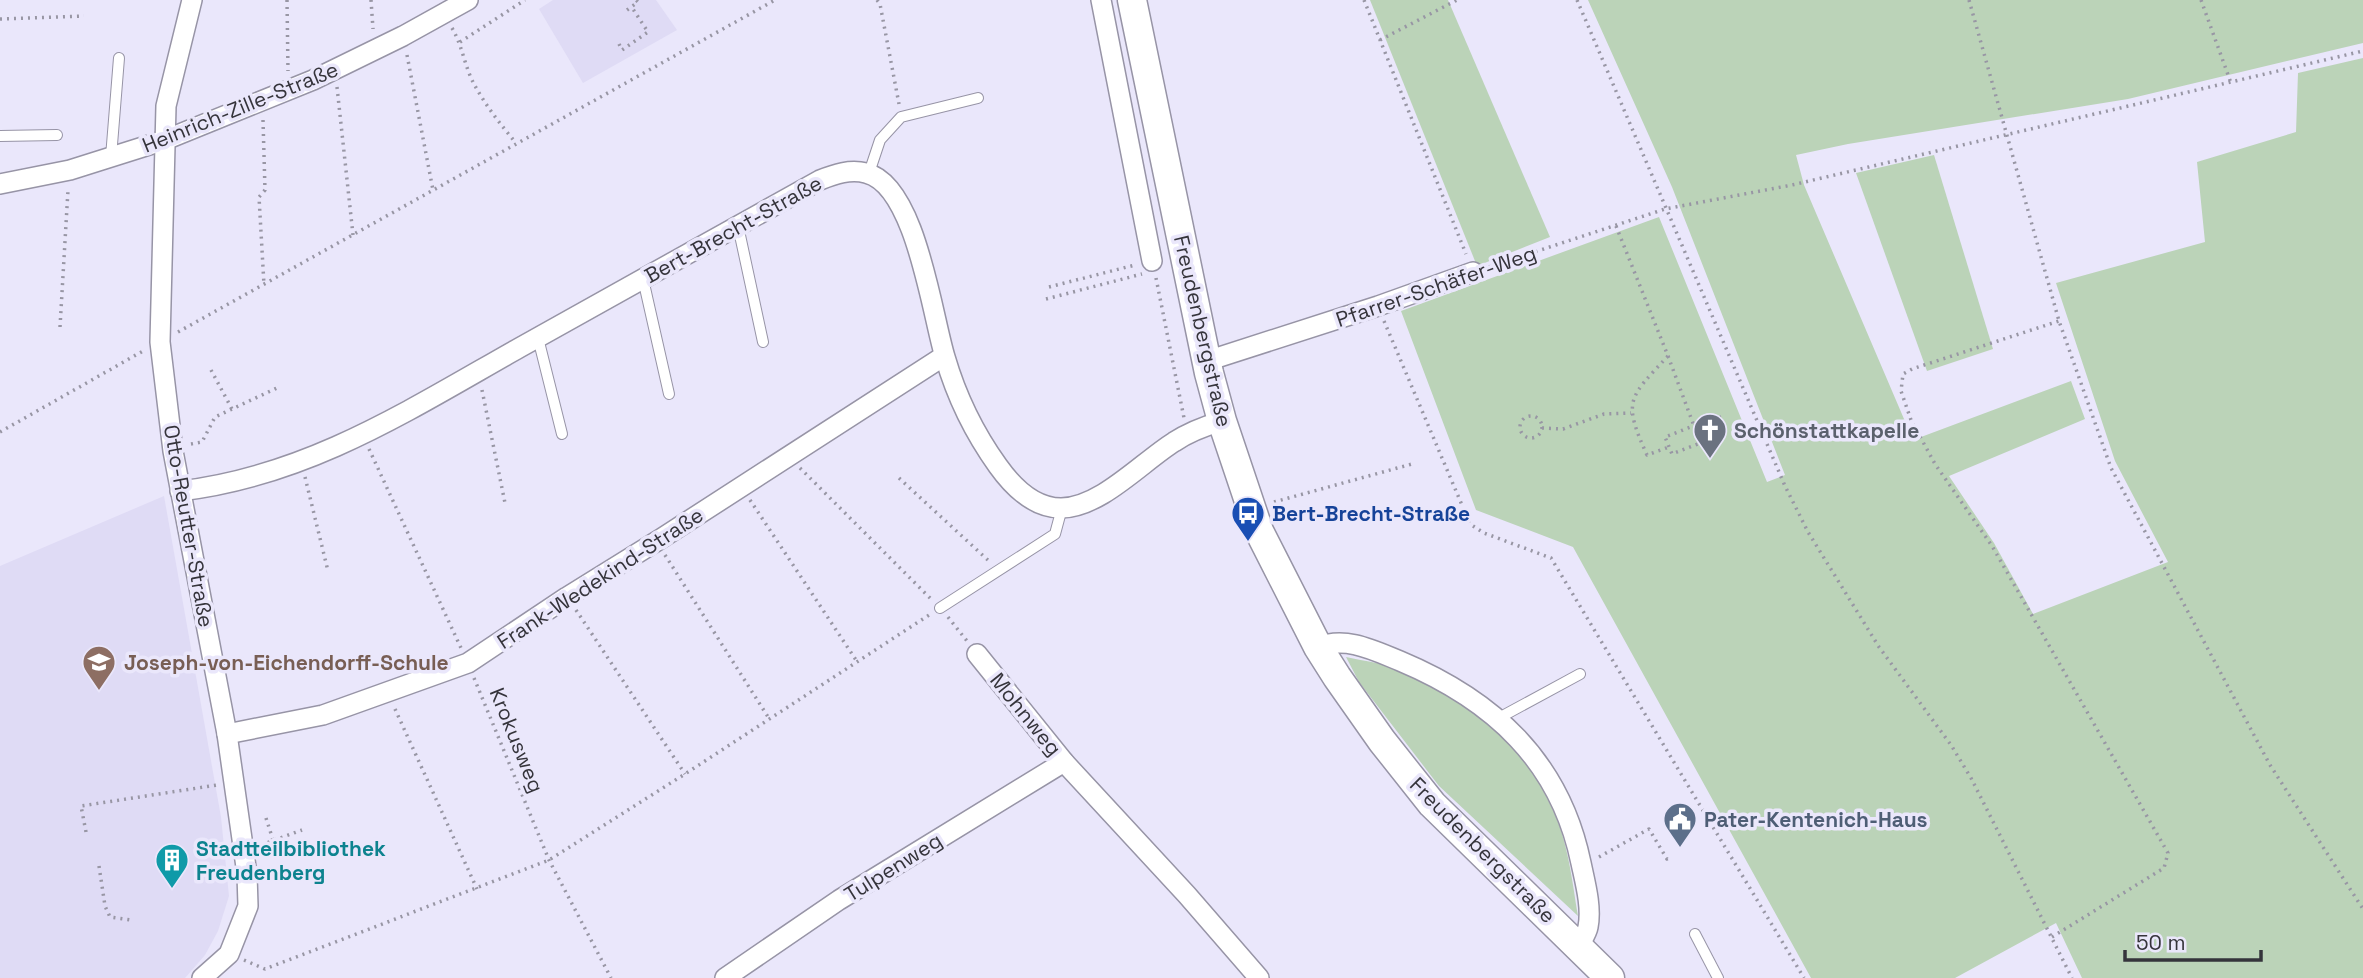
<svg xmlns="http://www.w3.org/2000/svg" width="2363" height="978" viewBox="0 0 2363 978" font-family="'Space Grotesk',sans-serif">
  <style>
    .built { fill: #dfdbf5 }
    .green { fill: #bbd3b8 }
    .lines { fill: none; stroke-linecap: round; stroke-linejoin: round }
    .lane-casing { stroke: #9794a6; stroke-width: 12 }
    .street-casing { stroke: #9794a6; stroke-width: 22 }
    .secondary-casing { stroke: #9794a6; stroke-width: 31 }
    .path { stroke: #9896a4; stroke-width: 3.5; stroke-dasharray: 2 5; stroke-linecap: butt }
    .lane { stroke: #fff; stroke-width: 10 }
    .street { stroke: #fff; stroke-width: 19 }
    .secondary { stroke: #fff; stroke-width: 28 }
    .labels { text-anchor: middle; dominant-baseline: central; stroke-width: 7; stroke-linejoin: round; paint-order: stroke }
    .street-label { font-size: 21px; fill: #35343b; stroke: #eae7fb }
    .worship-label { font-size: 21px; font-weight: bold; fill: #5b616d; stroke: #eae7fb; text-anchor: start }
    .transit-label { font-size: 21px; font-weight: bold; fill: #164399; stroke: #eae7fb; text-anchor: start }
    .education-label { font-size: 21px; font-weight: bold; fill: #785e54; stroke: #eae7fb; text-anchor: start }
    .service-label { font-size: 21px; font-weight: bold; fill: #4e5e75; stroke: #eae7fb; text-anchor: start }
    .culture-label { font-size: 21px; font-weight: bold; fill: #0d838f; stroke: #eae7fb; text-anchor: start }
  </style>
  <rect width="100%" height="100%" fill="#eae7fb"/>
  <g class="built">
    <path d="M553 0H656L677 30 583 83 539 9Z"/>
    <path d="M164 496 221 817 229 896 218 931 205 955 185 978H0V566Z"/>
  </g>
  <g class="green">
    <path d="M1370 0H1448L1550 237 1477 266Z"/>
    <path d="M1588 0H2363V43L2128 99 1848 144 1796 155 1804 185 1913 440 2071 381 2085 419 1949 476 1994 543 2033 614 2168 562 2115 461 2056 283 2205 242 2197 162 2296 132 2298 73 2363 58V978H2082L2056 923 1955 978H1811L1573 547 1476 510 1401 311 1659 217 1767 482 1785 475 1672 187Z"/>
    <path d="M1934 155 1993 349 1927 371 1856 173Z"/>
    <path d="M1346 657C1365 661 1385 664 1404 670 1469 692 1524 746 1552 808 1568 841 1572 880 1578 916L1439 786 1359 682Z"/>
  </g>
  <g class="lines">
    <defs>
      <g id="lane">
        <path d="M0 136 57 135"/>
        <path d="M111 157 119 58"/>
        <path d="M869 173 880 140 901 117 978 98"/>
        <path d="M738 226 763 342"/>
        <path d="M643 279 669 394"/>
        <path d="M538 338 562 434"/>
        <path d="M940 608 1055 534 1062 508"/>
        <path d="M1497 719 1580 674"/>
        <path d="M1695 934 1718 978"/>
      </g>
      <g id="street">
        <path d="M192 0 166 106 160 342 173 451 227 734 247 874 248 906 229 954 202 978"/>
        <path d="M1101 0 1152 261"/>
        <path d="M0 184 70 170 165 140 313 80 403 36 468 0"/>
        <path d="M1207 361 1378 306 1473 272"/>
        <path d="M180 491C308 476 409 410 519 348 620 292 720 236 820 180 835 174 850 169 866 173 916 185 932 315 945 357 956 395 975 434 998 466 1013 487 1034 508 1061 508 1100 508 1142 462 1174 442 1189 432 1205 426 1222 421"/>
        <path d="M1318 647C1346 636 1373 650 1400 661 1493 700 1560 761 1581 863 1585 882 1592 907 1588 927 1587 933 1582 940 1579 946"/>
        <path d="M977 654 1064 762 1187 895 1259 978"/>
        <path d="M227 734 323 715 468 663 567 597 662 538 944 356"/>
        <path d="M725 978 839 900 1064 762"/>
      </g>
      <path id="secondary" d="M1132 0 1209 373 1222 421 1259 531 1318 647 1337 677 1382 741 1432 804 1610 978"/>
    </defs>
    <use href="#lane" class="lane-casing"/>
    <use href="#street" class="street-casing"/>
    <use href="#secondary" class="secondary-casing"/>
    <g class="path">
      <path d="M287 0 288 71"/>
      <path d="M371 0 373 29"/>
      <path d="M877 0 880 4 899 104"/>
      <path d="M1364 0 1466 254"/>
      <path d="M1577 0 1785 486 1808 532 1879 647 1951 745 1971 778 2072 978"/>
      <path d="M1969 0 2059 321 2111 468 2270 765 2363 909"/>
      <path d="M2201 0 2231 83"/>
      <path d="M627 10 638 2 636 0"/>
      <path d="M0 19 84 16"/>
      <path d="M452 28C462 45 464 63 472 80 483 102 500 124 516 143"/>
      <path d="M1380 40 1457 0"/>
      <path d="M460 42 525 0"/>
      <path d="M619 44 622 50 648 32 631 6"/>
      <path d="M407 55 433 190"/>
      <path d="M337 87 353 235"/>
      <path d="M263 120 265 190 259 197 264 285"/>
      <path d="M1616 226 1668 356C1629 398 1622 400 1647 455L1669 447"/>
      <path d="M1489 267 1665 209 1792 185 2363 51"/>
      <path d="M1156 278 1184 418"/>
      <path d="M1049 287 1135 265"/>
      <path d="M1046 299 1142 274"/>
      <path d="M1384 321 1470 524 1484 533 1551 558 1804 978"/>
      <path d="M60 327 68 190"/>
      <path d="M178 332 775 0"/>
      <path d="M1668 356 1694 426"/>
      <path d="M211 370 232 409"/>
      <path d="M482 390 505 503"/>
      <circle cx="1531" cy="427" r="11"/>
      <path d="M1719 416 1726 433 1672 454 1665 437Z"/>
      <path d="M1542 428 1563 429 1604 414 1631 413"/>
      <path d="M0 432 143 351"/>
      <path d="M191 444 202 442 215 417 279 387"/>
      <path d="M369 449 461 648"/>
      <path d="M800 468 931 599"/>
      <path d="M305 477 328 571"/>
      <path d="M899 478 990 562"/>
      <path d="M750 500 856 660"/>
      <path d="M1274 502 1412 464"/>
      <path d="M665 555 770 720"/>
      <path d="M576 610 685 774"/>
      <path d="M948 617 967 641"/>
      <path d="M474 678 549 860 611 978"/>
      <path d="M395 709 477 889"/>
      <path d="M266 818 273 840"/>
      <path d="M86 832 81 806 217 785"/>
      <path d="M261 845 302 830"/>
      <path d="M1599 857 1649 829 1667 859 1671 857"/>
      <path d="M99 866 105 906 110 917 131 920"/>
      <path d="M2052 937 2164 868 2168 853 1992 546 1935 464 1911 420 1901 391 1903 374 1912 369 2059 321"/>
      <path d="M244 960 265 969 549 860 685 774 929 615"/>
    </g>
    <use href="#lane" class="lane"/>
    <use href="#street" class="street"/>
    <use href="#secondary" class="secondary"/>
  </g>
  <defs>
    <symbol id="church-pin" viewBox="-11 -11 22 30"><path d="M0 17L-7.5 6A9.5 9.5 0 1 1 7.5 6Z" fill="#6b7280" stroke="#eae7fb"/><path d="M-1.2-6h2.4v3.5h3.3v2.4h-3.3V6h-2.4V-.1h-3.3v-2.4h3.3Z" fill="#fff"/></symbol>
    <symbol id="bus-pin" viewBox="-11 -11 22 30"><path d="M0 17L-7.5 6A9.5 9.5 0 1 1 7.5 6Z" fill="#1a4fb4" stroke="#eae7fb"/><path d="M-5-6H5V4H4V6H2V4H-2V6H-4V4H-5ZM-3.5-4V0h7V-4ZM-3.5 1.2v1.5H-2V1.2ZM2 1.2v1.5H3.5V1.2Z" fill="#fff"/></symbol>
    <symbol id="school-pin" viewBox="-11 -11 22 30"><path d="M0 17L-7.5 6A9.5 9.5 0 1 1 7.5 6Z" fill="#8d6e63" stroke="#eae7fb"/><path d="M0-5L7-2L0 1L-7-2ZM-4 1L0 2.5L4 1V4Q0 6-4 4Z" fill="#fff"/></symbol>
    <symbol id="civic-pin" viewBox="-11 -11 22 30"><path d="M0 17L-7.5 6A9.5 9.5 0 1 1 7.5 6Z" fill="#5c6f8a" stroke="#eae7fb"/><path d="M-.6-6.5H3V-4.5H.6V-3L4-1V1h2V6H-6V1h2V-1L-.6-3ZM-1.2 2.5V6h2.4V2.5Z" fill="#fff"/></symbol>
    <symbol id="building-pin" viewBox="-11 -11 22 30"><path d="M0 17L-7.5 6A9.5 9.5 0 1 1 7.5 6Z" fill="#0f9aa8" stroke="#eae7fb"/><path d="M-4-6H4V6H1V3H-1V6H-4ZM-2.5-4.3h1.7v1.8h-1.7ZM.8-4.3h1.7v1.8H.8ZM-2.5-1h1.7V.8h-1.7ZM.8-1h1.7V.8H.8Z" fill="#fff"/></symbol>
  </defs>
  <g fill-rule="evenodd">
    <use href="#church-pin" x="1691" y="411" width="38" height="52"/>
    <use href="#bus-pin" x="1229" y="494" width="38" height="52"/>
    <use href="#school-pin" x="80" y="643" width="38" height="52"/>
    <use href="#civic-pin" x="1661" y="800" width="38" height="52"/>
    <use href="#building-pin" x="153" y="841" width="38" height="52"/>
  </g>
  <g class="labels">
    <g class="street-label">
      <text transform="translate(240 107) rotate(-22)">Heinrich-Zille-Straße</text>
      <text transform="translate(733 229) rotate(-29)">Bert-Brecht-Straße</text>
      <text transform="translate(1436 286) rotate(-19)">Pfarrer-Schäfer-Weg</text>
      <text transform="translate(1203 331) rotate(77)">Freudenbergstraße</text>
      <text transform="translate(189 526) rotate(80)">Otto-Reutter-Straße</text>
      <text transform="translate(600 578) rotate(-33)">Frank-Wedekind-Straße</text>
      <text transform="translate(1026 714) rotate(51)">Mohnweg</text>
      <text transform="translate(517 740) rotate(68)">Krokusweg</text>
      <text transform="translate(1483 850) rotate(45)">Freudenbergstraße</text>
      <text transform="translate(893 867) rotate(-32)">Tulpenweg</text>
    </g>
    <g class="worship-label">
      <text x="1734" y="430">Schönstattkapelle</text>
    </g>
    <g class="transit-label">
      <text x="1272" y="513">Bert-Brecht-Straße</text>
    </g>
    <g class="education-label">
      <text x="124" y="662">Joseph-von-Eichendorff-Schule</text>
    </g>
    <g class="service-label">
      <text x="1704" y="819">Pater-Kentenich-Haus</text>
    </g>
    <g class="culture-label">
      <text x="196" y="848">Stadtteilbibliothek<tspan x="196" dy="24">Freudenberg</tspan></text>
    </g>
  </g>
  <path d="M2125 950v10h136v-10" fill="none" stroke="#35343b" stroke-width="3.5"/>
  <text x="2136" y="950" font-size="21" fill="#35343b" stroke="#eae7fb" stroke-width="5" paint-order="stroke">50 m</text>
</svg>
